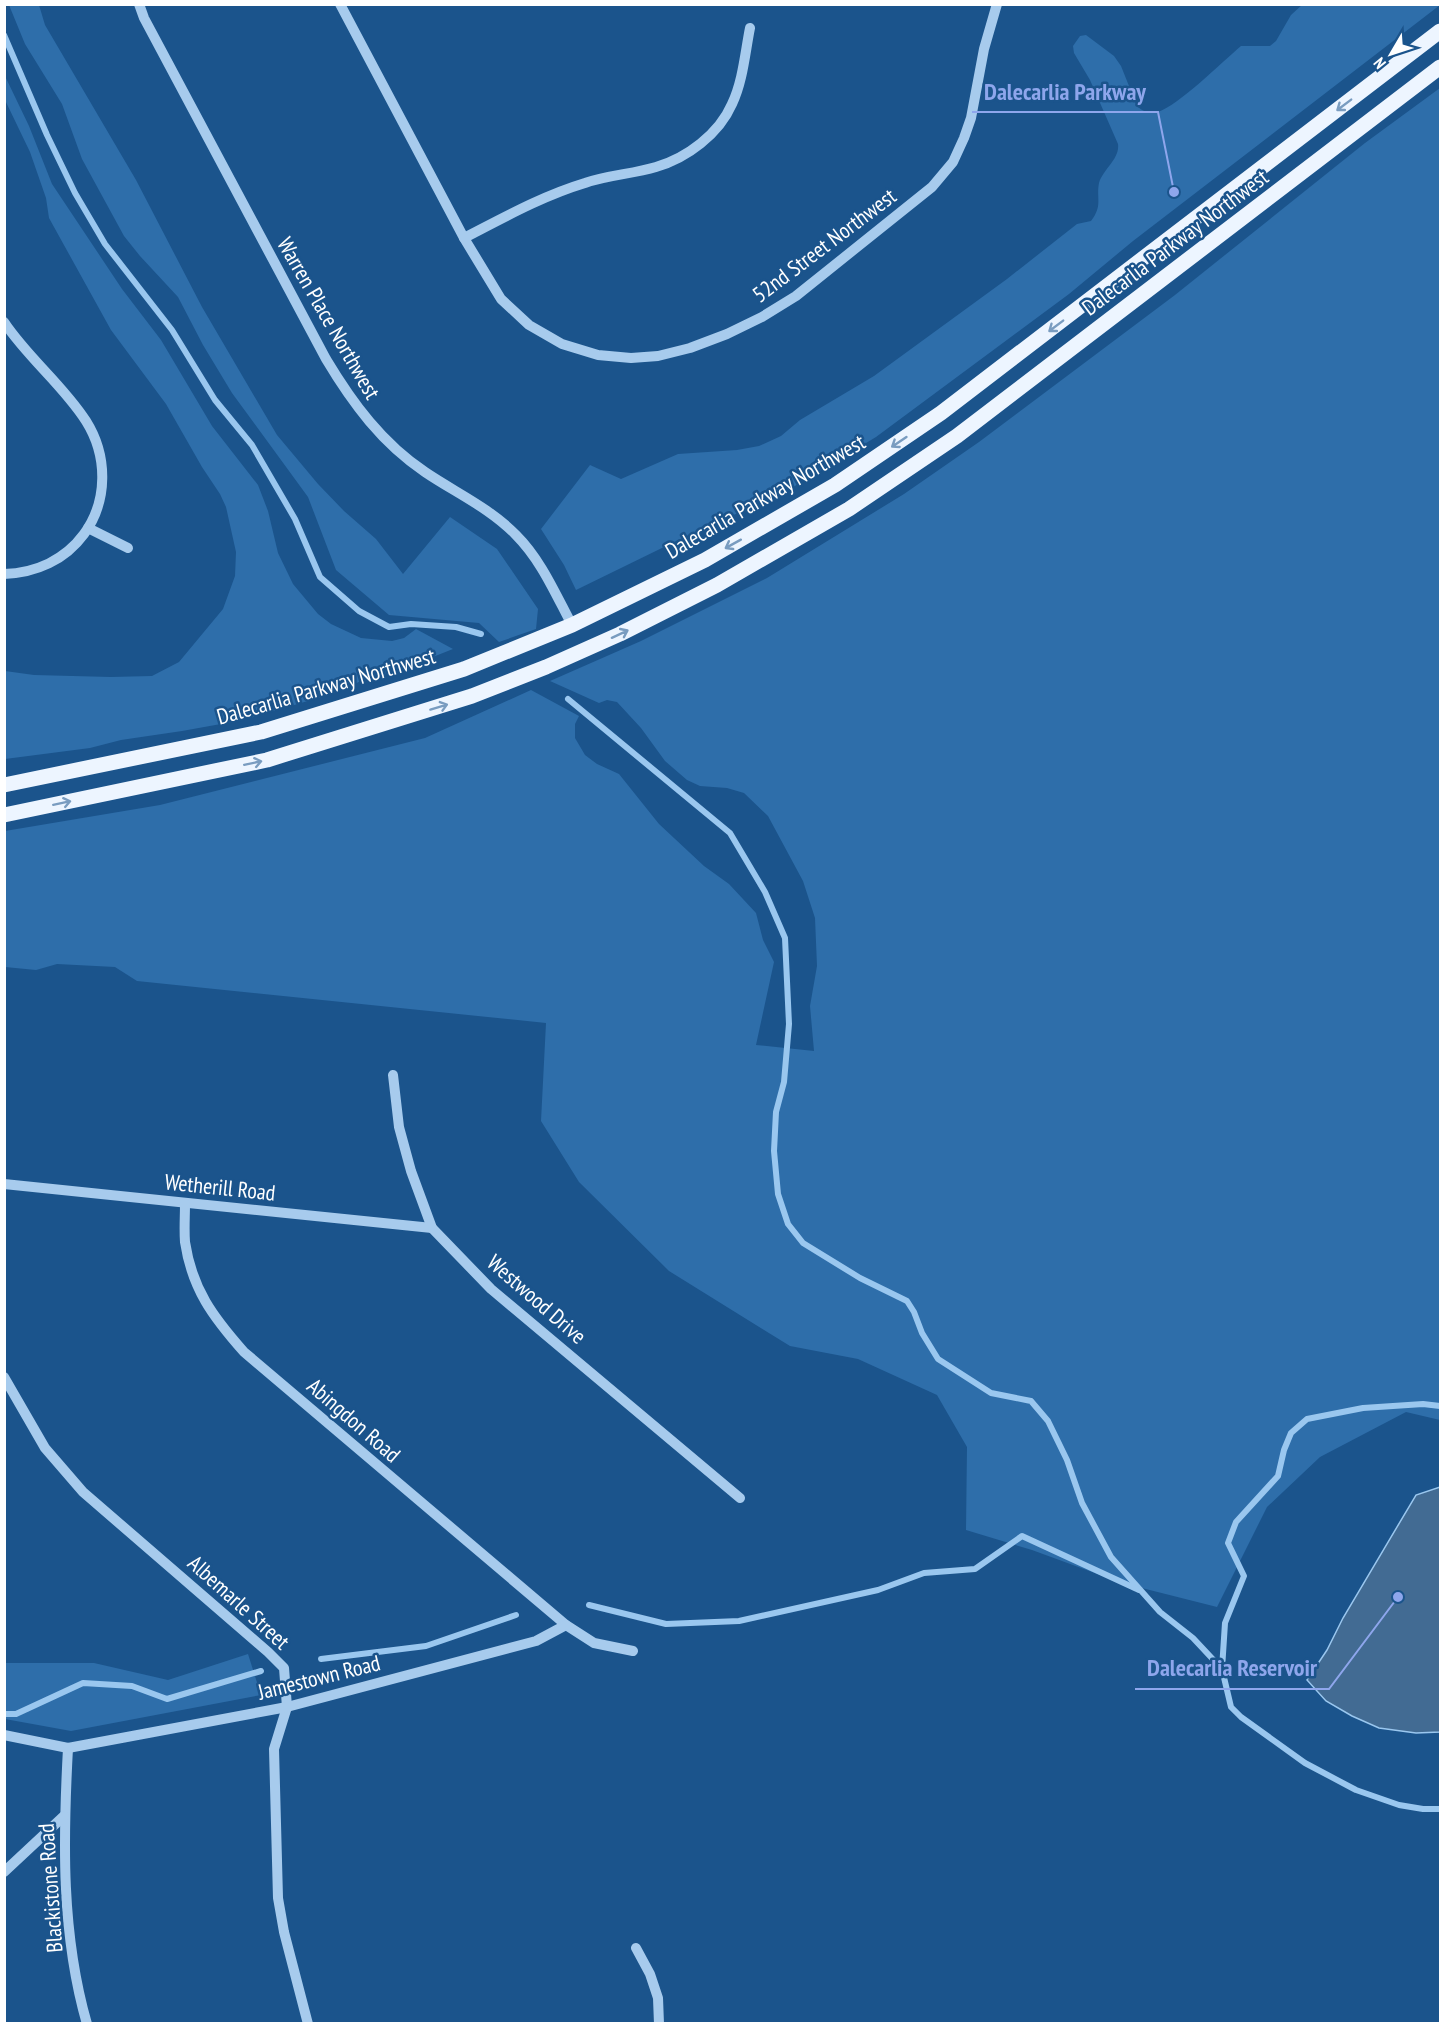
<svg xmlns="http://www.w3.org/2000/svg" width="1445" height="2028" viewBox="0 0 1445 2028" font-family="'PT Sans Narrow',sans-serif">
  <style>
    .green { fill: #2e6eaa }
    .water { fill: #426b93; stroke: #9ac7ef; stroke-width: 1.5 }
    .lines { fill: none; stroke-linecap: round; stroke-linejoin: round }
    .stream { stroke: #9ac7ef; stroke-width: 6 }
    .minor { stroke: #a7cbed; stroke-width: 10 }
    .major { stroke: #edf5ff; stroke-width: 15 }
    .oneway { stroke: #799cc0 }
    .labels { text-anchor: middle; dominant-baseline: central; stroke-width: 5; stroke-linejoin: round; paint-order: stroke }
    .street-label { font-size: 22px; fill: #fff; stroke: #1b548c }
    .leader { fill: none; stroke: #8ea6ec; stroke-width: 2 }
    .callout-dot { fill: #8ea6ec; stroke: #1b548c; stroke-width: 2 }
    .callout-label { font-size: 24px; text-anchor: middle; font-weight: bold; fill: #8ea6ec; stroke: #1b548c; stroke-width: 5; stroke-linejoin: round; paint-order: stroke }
  </style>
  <rect width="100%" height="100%" fill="#1b548c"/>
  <g class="green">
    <path d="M1303 4 1440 5 1133 241 1069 294 876 437 775 498 709 525 576 590 564 565 541 529 590 465 621 479 678 454 737 450 759 446 781 436 800 420 874 376 1007 279 1077 224 1091 221C1103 205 1096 199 1099 183 1103 169 1120 159 1118 144L1090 80 1074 53 1073 46 1080 36 1086 35 1114 56 1121 66 1137 106C1142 111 1151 115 1158 112 1179 105 1222 62 1241 46H1270L1276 41 1291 15Z"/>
    <path d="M9 5H39L45 25 136 180 202 307 277 435 318 484 344 511 376 539 403 574 450 517 497 549 538 609 536 629 499 642 479 623 389 615 336 570 308 497 232 393 203 345 178 297 140 256 124 236 82 159 62 104 25 44Z"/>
    <path d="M4 74 29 126 52 184 122 289 161 340 212 426 258 485 268 511 278 553 293 584 318 614 331 624 361 638 392 641 404 638 416 629 453 649 395 672 363 680 335 693 243 720 182 731 121 740 90 748 5 759V671L34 675 111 677 152 676 179 662 223 609 235 576 236 552 226 507 220 494 202 467 166 404 111 330 49 218 46 198 30 152 5 100Z"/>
    <path d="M1440 88V1420L1406 1412 1320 1457 1267 1507 1217 1607 1122 1583 1032 1550 966 1530 967 1447 937 1395 858 1359 790 1346 669 1271 579 1182 541 1121 546 1023 137 981 115 967 57 964 36 970 5 967V831L160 805 425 738 531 690 579 716 575 724V738L585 755 597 764 619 774 659 824 704 866 729 884 756 913 763 940 774 962 756 1045 814 1051 810 1006 817 966 815 918 803 881 768 816 744 793 727 788 700 786 687 780 665 761 641 728 617 702 607 700 599 703 550 681 641 641 767 578 904 494 979 442 1175 295 1365 143Z"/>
    <path d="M248 1654 261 1695 71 1731 5 1719V1663H94L168 1680Z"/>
  </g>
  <path class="water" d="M1440 1487V1732L1416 1733 1379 1728 1352 1716 1326 1701 1307 1680 1327 1650 1343 1618 1416 1495Z"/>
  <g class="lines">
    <g class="stream">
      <path d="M4 35 47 135 75 193 105 244 172 330 215 400 252 445 295 519 320 577 359 611 389 627 411 624 456 627 481 634"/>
      <path d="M568 699 730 833 765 892 785 938 789 1024 784 1082 776 1112 774 1151 778 1194 788 1224 803 1243 860 1278 907 1301 914 1312 922 1333 938 1359 991 1393 1031 1401 1048 1421 1067 1460 1082 1503 1111 1557 1160 1612 1193 1638 1222 1669 1231 1707 1241 1717 1305 1763 1356 1790 1399 1805 1423 1809H1440"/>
      <path d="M589 1605 666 1624 739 1621 878 1590 924 1573 975 1569 1022 1536 1139 1590"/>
      <path d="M321 1659 426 1646 516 1615"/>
      <path d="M1222 1669 1225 1623 1244 1576 1228 1543 1236 1522 1278 1476 1284 1450 1291 1433 1307 1419 1363 1408 1423 1404 1440 1406"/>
      <path d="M4 1714H16L83 1683 132 1686 167 1699 261 1671"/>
    </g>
    <g class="minor">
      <path d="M139 4 144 18 326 359C353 404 382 443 425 472 456 493 490 508 516 535 541 560 555 593 572 625"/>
      <path d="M340 4 464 238 501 299 529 325 562 344 598 355 631 358 658 356 690 348 727 334 762 317 796 296 932 187 953 162 964 138 971 118 984 49 997 4"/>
      <path d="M464 238C503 218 542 196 585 183 608 175 633 174 656 167 687 158 719 134 732 104 743 81 745 53 750 28"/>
      <path d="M4 322C28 358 63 385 86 421 108 456 108 501 84 534 65 560 36 573 4 574"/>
      <path d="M88 528 128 548"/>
      <path d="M393 1075 399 1127 411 1171 432 1228 491 1289 740 1498"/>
      <path d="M4 1184 432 1228"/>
      <path d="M185 1204C185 1216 184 1229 185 1242 192 1289 213 1317 244 1352L566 1625 594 1643 633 1651"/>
      <path d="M4 1377 45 1448 83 1492 268 1652 284 1668 287 1707 274 1749 278 1898 284 1932 308 2024"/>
      <path d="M4 1735 68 1748 287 1707 536 1641 566 1625"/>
      <path d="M68 1748C63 1840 61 1934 87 2024"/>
      <path d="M4 1872 64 1816"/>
      <path d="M636 1948 650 1974 658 1998 659 2024"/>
    </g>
    <g class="major">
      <path d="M4 785 261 732 464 669 572 625 705 560 835 485 941 413 1440 31"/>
      <path d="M4 815 267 760 472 696 546 667 620 634 717 585 849 509 957 436 1440 67"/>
    </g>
  </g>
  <defs><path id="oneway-shaft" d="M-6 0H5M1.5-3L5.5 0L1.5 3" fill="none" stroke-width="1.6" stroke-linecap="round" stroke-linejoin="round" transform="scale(1.5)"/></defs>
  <g class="oneway">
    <use href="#oneway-shaft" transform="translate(1344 105) rotate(143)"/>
    <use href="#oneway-shaft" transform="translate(1056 326) rotate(143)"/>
    <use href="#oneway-shaft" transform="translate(899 442) rotate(146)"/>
    <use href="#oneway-shaft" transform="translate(733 544) rotate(151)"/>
    <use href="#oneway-shaft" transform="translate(620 634) rotate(-25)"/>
    <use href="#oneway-shaft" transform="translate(439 707) rotate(-17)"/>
    <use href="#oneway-shaft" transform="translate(253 763) rotate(-12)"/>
    <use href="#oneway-shaft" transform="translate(62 803) rotate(-12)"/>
  </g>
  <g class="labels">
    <g class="street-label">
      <text transform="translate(1175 242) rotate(-37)">Dalecarlia Parkway Northwest</text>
      <text transform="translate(824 245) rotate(-37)">52nd Street Northwest</text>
      <text transform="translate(329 318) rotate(60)">Warren Place Northwest</text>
      <text transform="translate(765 496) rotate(-30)">Dalecarlia Parkway Northwest</text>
      <text transform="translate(326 686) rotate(-16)">Dalecarlia Parkway Northwest</text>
      <text transform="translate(220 1187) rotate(6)">Wetherill Road</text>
      <text transform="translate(537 1299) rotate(41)">Westwood Drive</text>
      <text transform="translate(354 1420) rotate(41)">Abingdon Road</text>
      <text transform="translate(239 1602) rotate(42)">Albemarle Street</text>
      <text transform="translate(319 1677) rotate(-14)">Jamestown Road</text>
      <text transform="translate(50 1888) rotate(-94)">Blackistone Road</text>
    </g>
  </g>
  <path class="leader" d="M1174 192L1158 112H972M1398 1597L1329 1689H1135"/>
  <g class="callout-dot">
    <circle cx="1174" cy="192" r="6"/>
    <circle cx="1398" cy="1597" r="6"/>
  </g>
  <g class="callout-label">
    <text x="1065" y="100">Dalecarlia Parkway</text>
    <text x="1232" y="1676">Dalecarlia Reservoir</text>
  </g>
  <rect width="1445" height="2028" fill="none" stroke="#ffffff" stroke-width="12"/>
  <g transform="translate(1391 54) rotate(231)" stroke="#1b548c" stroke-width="4.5" paint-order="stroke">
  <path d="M0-4.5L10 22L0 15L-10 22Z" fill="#ffffff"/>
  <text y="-9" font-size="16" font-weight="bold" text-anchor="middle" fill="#ffffff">N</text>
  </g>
</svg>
